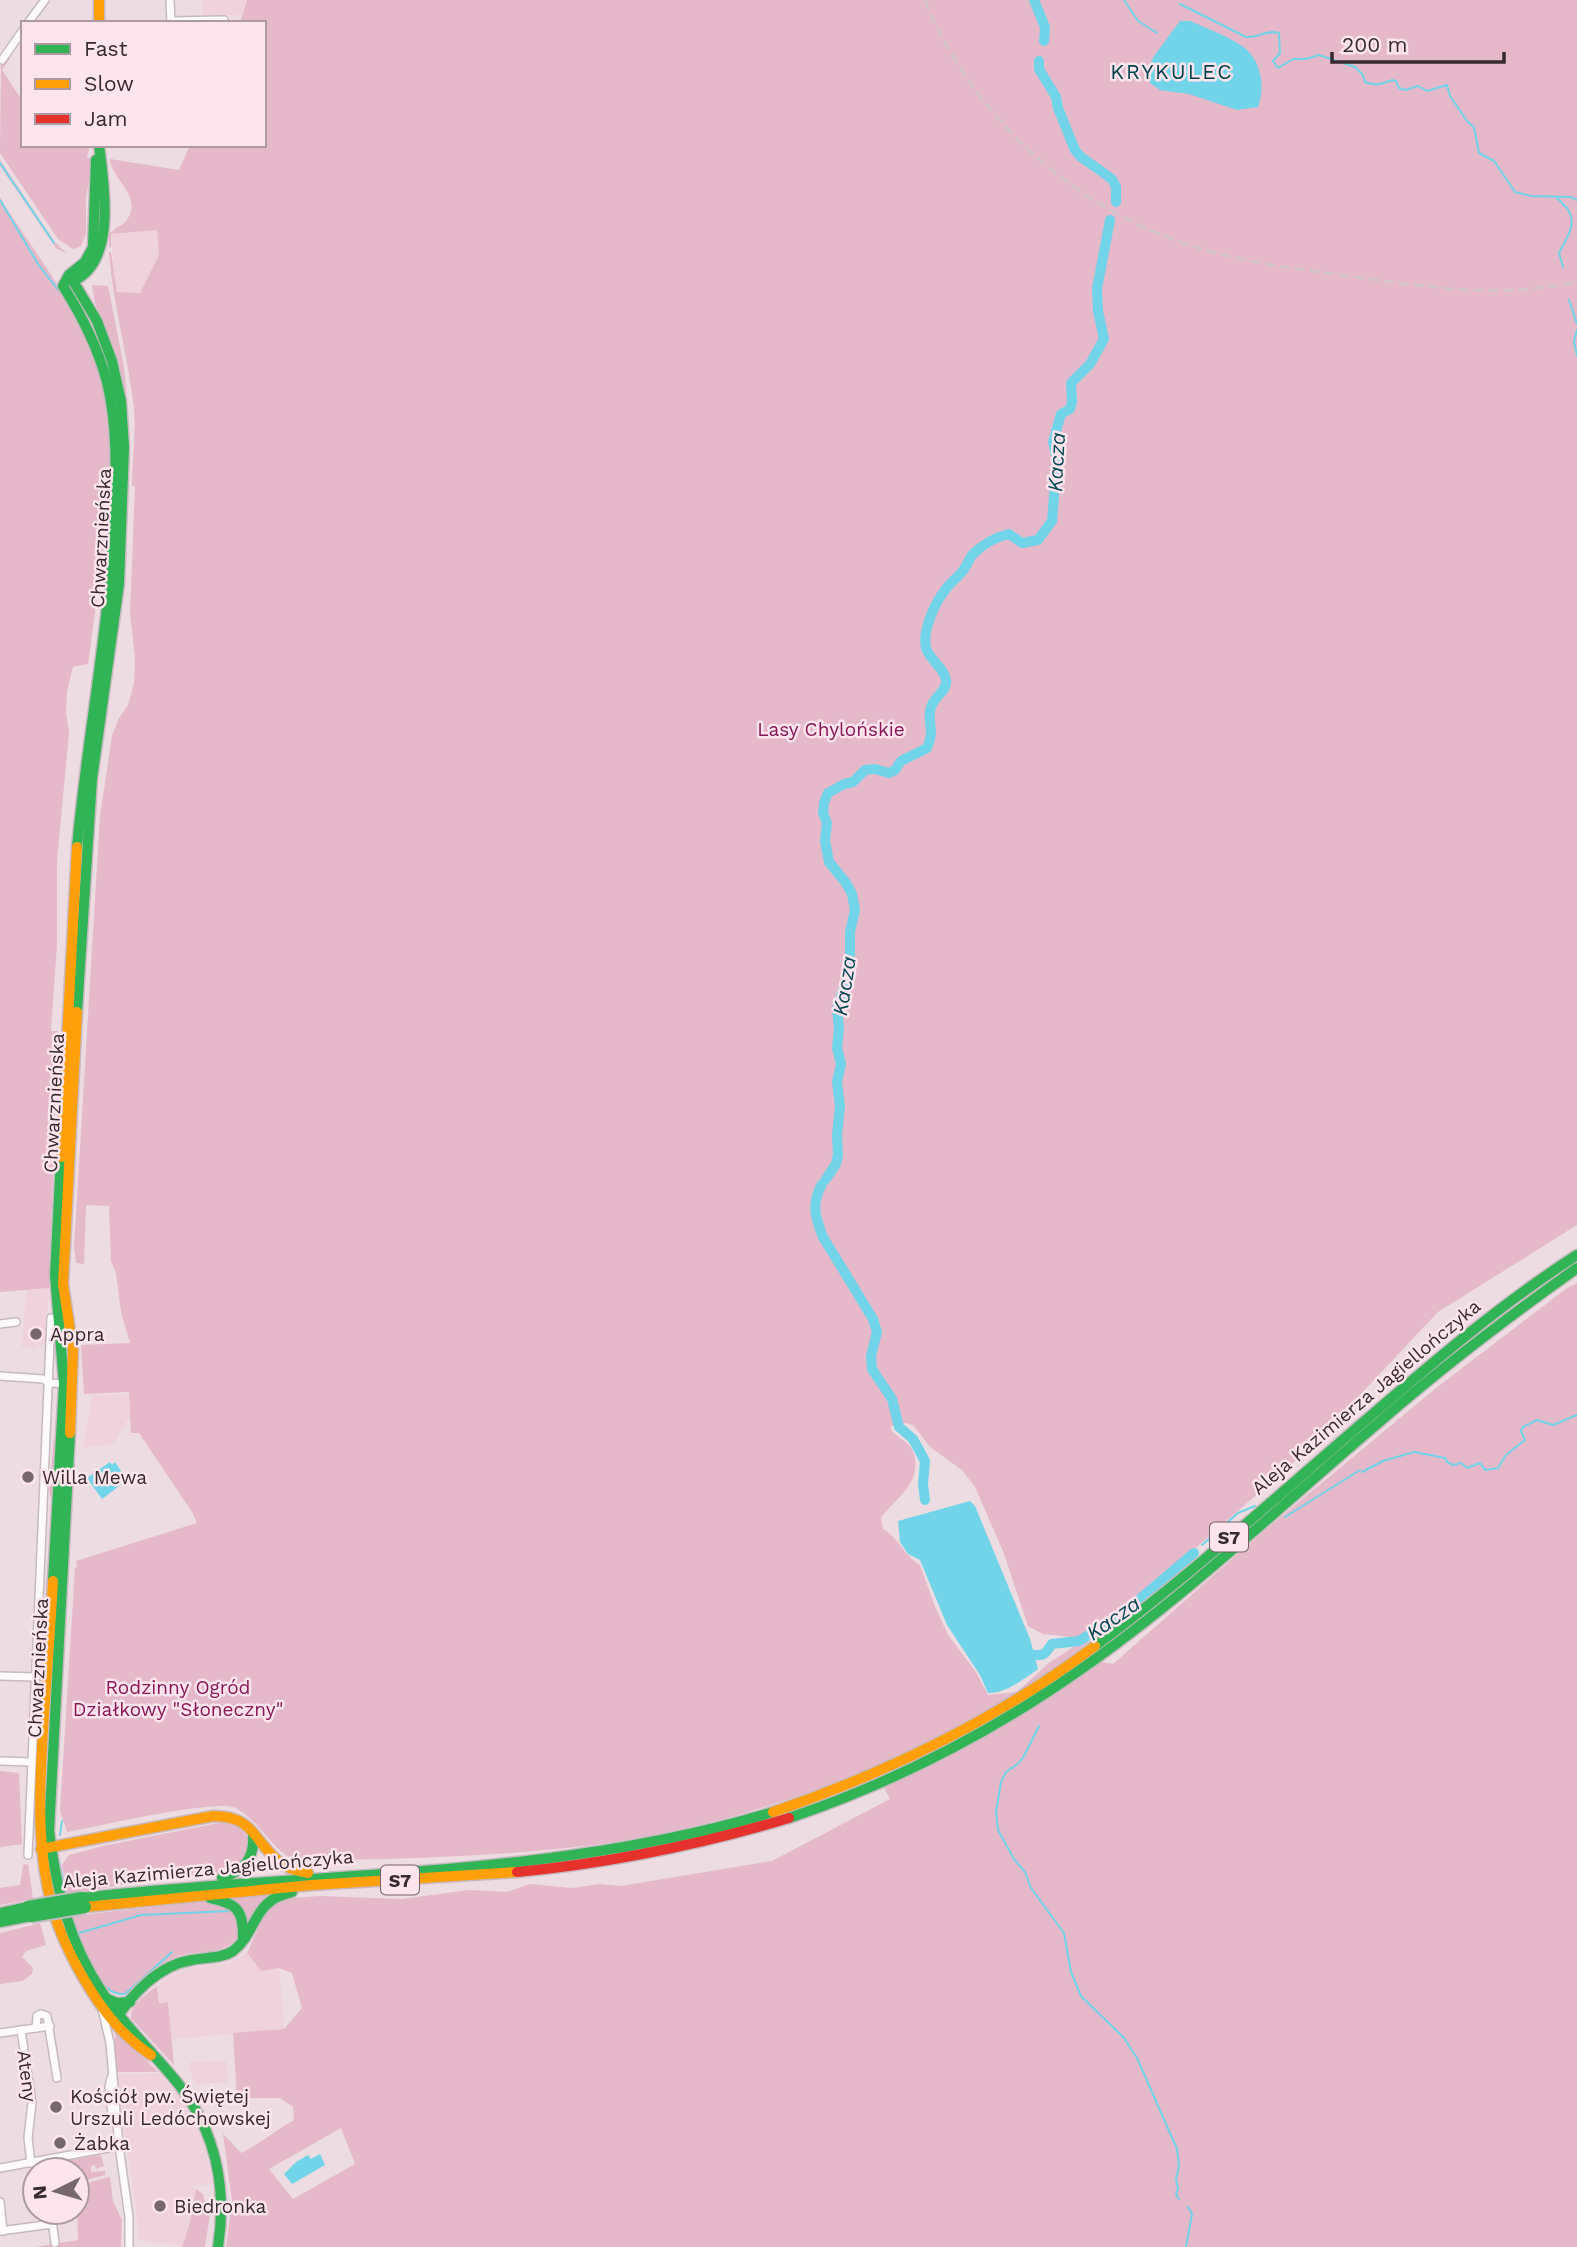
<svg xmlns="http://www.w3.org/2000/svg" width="1577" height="2247" viewBox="0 0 1577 2247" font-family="'Work Sans',sans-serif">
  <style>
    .built { fill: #efd2dc }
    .green { fill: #e5b8ca; fill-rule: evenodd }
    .water { fill: #71d4e9 }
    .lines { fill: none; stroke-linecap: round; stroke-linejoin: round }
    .stream { stroke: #71d4e9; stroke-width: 2 }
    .river { stroke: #71d4e9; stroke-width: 10 }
    .street-casing { stroke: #c7babf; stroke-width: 10 }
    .fast-casing { stroke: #c7babf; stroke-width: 13 }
    .slow-casing { stroke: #c7babf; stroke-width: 13 }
    .jam-casing { stroke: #c7babf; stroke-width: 13 }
    .street { stroke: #fcfafb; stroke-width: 7 }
    .fast { stroke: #30b455; stroke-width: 10 }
    .slow { stroke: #ff9f0a; stroke-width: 10 }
    .jam { stroke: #e5322d; stroke-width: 10 }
    .rail { stroke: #cecacc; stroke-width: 2; stroke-dasharray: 10 5; stroke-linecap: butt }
    .fast-bridge-casing { stroke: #c5bcbf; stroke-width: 16; stroke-linecap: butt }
    .fast-bridge { stroke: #30b455; stroke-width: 12 }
    .poi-dot { fill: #76686d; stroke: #fde4ed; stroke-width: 2.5 }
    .labels { text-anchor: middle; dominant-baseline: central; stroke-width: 5; stroke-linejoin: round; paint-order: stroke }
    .shield { fill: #fde4ed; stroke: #726267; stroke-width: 2 }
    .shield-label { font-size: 18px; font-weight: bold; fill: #362a2e }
    .street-label { font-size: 19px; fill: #362a2e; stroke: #fde4ed }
    .park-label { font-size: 19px; fill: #881654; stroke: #fde4ed }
    .poi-label { font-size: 19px; fill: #362a2e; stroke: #fde4ed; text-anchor: start }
    .neighbourhood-label { font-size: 21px; letter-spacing: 2px; fill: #003f49; stroke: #fde4ed }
    .water-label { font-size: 21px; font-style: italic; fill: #054853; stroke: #fde4ed }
  </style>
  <rect width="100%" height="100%" fill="#eddce2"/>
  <g class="built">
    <path d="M203 0H247L242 15 203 16Z"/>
    <path d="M157 230 159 255 140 293 116 292 111 234Z"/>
    <path d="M49 1288 46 1344 36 1346 35 1348 22 1347 26 1290Z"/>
    <path d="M129 1394 130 1416 113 1444 83 1448 92 1396Z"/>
    <path d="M247 1953 261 1971 279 1968 284 2029 172 2039 168 2002H160L158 1986 170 1977 191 1968 230 1963Z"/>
    <path d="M226 2061 228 2082 197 2084 191 2075 189 2062Z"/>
    <path d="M159 2073 182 2100 203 2140 213 2184 191 2186 196 2189 195 2200 182 2247 168 2243 145 2241 138 2238 136 2207 120 2103 118 2074Z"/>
  </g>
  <g class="green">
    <path d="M247 0H1577V1225L1438 1312 1310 1448 1071 1657 1113 1664 1264 1531 1436 1388 1567 1288 1577 1283V2247H226L232 2201 223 2134 241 2153C260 2144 276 2130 294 2120L293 2107 280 2098H237L233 2033 284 2029 302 2008 292 1973 279 1968 261 1971 247 1953 263 1918 275 1903 283 1899 319 1896 402 1899 469 1890 507 1892 530 1884 572 1888 600 1884 621 1886 772 1861 890 1799 874 1768C786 1803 687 1834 592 1845 495 1857 393 1860 295 1860 270 1849 262 1823 236 1808 218 1798 94 1827 67 1832L60 1811 75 1568 77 1567 76 1561 197 1523 192 1512 139 1433H131L129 1392 84 1394 81 1345 130 1343 121 1312 116 1273 111 1261 109 1206 86 1205 84 1264 76 1263 74 1248 100 816 112 736 119 718 128 705 134 683 135 658 130 613 135 486H132C132 460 136 435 134 409 128 356 113 305 109 252H111L117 292 140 293 159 255 157 230 111 234V248L109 247V232L110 231 111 233C116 226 124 226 128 218 142 195 111 179 110 159L179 170 190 145H264V23H240ZM905 1423 913 1425 930 1447 962 1470 975 1487 1003 1551 1028 1626 1043 1634 1079 1638 1081 1642 1050 1662 1017 1692 988 1695 976 1672 948 1635 936 1609 920 1565C902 1554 901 1540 883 1529L881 1518C895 1498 919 1487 915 1458 914 1453 912 1448 908 1444 903 1439 896 1436 891 1430V1426ZM341 2128 355 2164 293 2199 269 2169Z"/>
    <path d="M8 55 10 58 2 70 23 102V145H90L87 158H92V163L86 197V233L81 246 73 249 58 239 0 153 1 66Z"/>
    <path d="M0 160 54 241 67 254 56 248 0 166Z"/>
    <path d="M0 198C40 262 92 322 106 398 111 427 111 456 111 485H109V471L106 532 88 664 73 667 67 691 66 711 69 733 57 860V944L51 1031H58L49 1288 0 1292Z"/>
    <path d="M92 285 108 286 124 367 127 397 117 355 95 303Z"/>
    <path d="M54 1437 56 1448 44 1653H42L52 1501 49 1491Z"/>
    <path d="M0 1771 19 1773 22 1844 1 1847 0 1850Z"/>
    <path d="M218 1823C253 1822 260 1859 230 1870 208 1877 182 1877 160 1880 129 1883 99 1889 68 1894L62 1865 69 1855 103 1846Z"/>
    <path d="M28 1864 33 1899 0 1905V1888L20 1885 23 1865Z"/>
    <path d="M272 1894 246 1928 229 1897Z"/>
    <path d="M209 1901 221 1902 237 1913 238 1937C222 1957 195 1948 173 1958 155 1966 141 1982 126 1995 120 1994 115 1994 110 1990 94 1979 77 1935 70 1916Z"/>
    <path d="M40 1923 46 1945 26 1951 22 1957 33 1968 32 1974 22 1981 0 1984V1933Z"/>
    <path d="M157 1986 159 2003 168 2002 174 2065 131 2018C131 2003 146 1995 157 1986Z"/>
    <path d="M116 2030 158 2072H116L114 2045Z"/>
    <path d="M101 2155 104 2166 96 2169 95 2165 91 2166V2172L105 2171V2175L86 2180 77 2187V2170H73L71 2160Z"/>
    <path d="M110 2177 113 2201 122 2220 121 2247H36L78 2240 77 2204 83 2201C84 2180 91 2182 110 2177Z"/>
    <path d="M196 2189 203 2194 204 2199 211 2207 205 2247H182L190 2222Z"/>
  </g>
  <g class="water">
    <path d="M1180 21H1190C1206 28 1233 38 1246 49 1262 64 1265 88 1258 107L1237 110 1189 94 1160 90 1150 83 1146 72 1154 56Z"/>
    <path d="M110 1462 112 1465 115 1462 127 1480 102 1499 87 1478Z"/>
    <path d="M970 1501 975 1506 1030 1639 1038 1669C1024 1679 1005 1694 988 1693L980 1675 947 1625 920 1560 908 1554 900 1542 898 1521Z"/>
    <path d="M320 2154 325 2165 292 2184 284 2174 296 2162 308 2155 311 2159Z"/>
  </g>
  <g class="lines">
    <g class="stream">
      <path d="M1124 0 1138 21 1157 33"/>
      <path d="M1180 4 1246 37C1258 38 1268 29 1279 33L1280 53 1273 61 1278 68 1293 59H1306L1319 55 1355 67 1363 75 1365 82C1375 86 1383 84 1392 80L1396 81 1399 88 1405 90 1418 86 1427 91 1447 85 1450 96 1467 121 1474 127 1479 153 1494 161 1515 192 1531 196 1571 197 1577 200"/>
      <path d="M0 163 54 243"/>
      <path d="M1557 198C1561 202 1566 206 1569 211 1577 227 1565 240 1559 253L1563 267"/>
      <path d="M0 200 38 264 59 291"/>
      <path d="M1569 300 1577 324"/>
      <path d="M1577 330 1574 341 1577 356"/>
      <path d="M1362 1472 1383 1461 1414 1452 1445 1458 1447 1462 1453 1465 1461 1463 1467 1468 1480 1463 1485 1470 1498 1468 1506 1455 1525 1440 1521 1431 1523 1427 1537 1420 1553 1425 1577 1415"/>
      <path d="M1285 1517 1360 1470"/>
      <path d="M1202 1545 1238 1513 1255 1506"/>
      <path d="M1039 1726 1024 1756 1019 1763 1006 1772 1001 1782 996 1812 998 1830 1014 1859 1025 1872 1031 1888 1064 1933 1071 1972 1081 1996 1124 2038 1137 2058 1177 2149 1179 2166 1176 2179 1178 2189 1176 2194 1179 2199"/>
      <path d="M60 1835 62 1821"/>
      <path d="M59 1860 66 1894"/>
      <path d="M74 1922C81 1944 97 1997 125 1994L172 1952"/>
      <path d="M79 1933 141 1915 229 1911"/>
      <path d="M1186 2247 1192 2214 1188 2207"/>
    </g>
    <g class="river">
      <path d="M1034 0 1045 27 1044 41"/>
      <path d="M1039 61V69L1056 97 1058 108 1075 150 1081 157 1112 179 1116 187V202"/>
      <path d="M826 1179 836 1164 838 1155 837 1135 840 1106 837 1082 841 1064 837 1048 839 1029 837 1008 847 979 850 955V932L855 910 852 894 846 883 829 862 825 841 827 823 823 813 824 803 828 793 844 784 853 782 865 770 875 769 889 773 895 770 901 761 927 748C936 729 926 721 931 707 934 697 948 690 946 680 944 667 930 661 926 648 922 631 935 602 946 589 950 583 956 579 961 573 966 568 968 561 972 555 982 545 996 537 1009 534L1022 543 1038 540 1052 521 1057 459 1053 442 1061 414 1070 409 1072 402 1071 383 1090 364 1104 339 1098 311 1097 289 1110 220"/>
      <path d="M822 1184C811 1204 815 1217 823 1237L873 1319 877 1332 871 1356 872 1369 892 1399 899 1427 913 1439 925 1461 923 1484 925 1500"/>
      <path d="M1023 1655C1030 1653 1041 1658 1046 1652 1049 1649 1050 1646 1052 1644L1079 1641 1121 1615 1194 1553"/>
    </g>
    <defs>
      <g id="street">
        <path d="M170 0 171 23"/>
        <path d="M171 21 224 20"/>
        <path d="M28 23 45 0"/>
        <path d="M2 60 23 30"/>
        <path d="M0 1324 16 1322"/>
        <path d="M0 1376 43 1379 50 1383 69 1384"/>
        <path d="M0 1676 35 1677"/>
        <path d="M0 1761 31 1762"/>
        <path d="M28 1855 51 1318"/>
        <path d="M102 2009 110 2043 119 2146 129 2217V2247"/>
        <path d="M36 2028 37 2016 41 2014 47 2016 57 2078"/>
        <path d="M21 2030 32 2103 28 2138 31 2163"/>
        <path d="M0 2033 50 2026"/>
        <path d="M111 2078 109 2087 113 2122"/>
        <path d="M0 2168 119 2146"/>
        <path d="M0 2202 3 2231"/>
        <path d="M51 2212 55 2243"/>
        <path d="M0 2231 52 2224"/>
      </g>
      <g id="fast">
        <path d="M77 847C87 738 109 630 114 520 116 474 118 427 107 382 98 348 82 316 63 286L69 275 85 262 93 247 96 160"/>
        <path d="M77 1012 92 779 119 584 124 447 121 401 112 361 97 321 73 281C117 262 104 184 99 145"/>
        <path d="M70 1433 49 1831C56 1888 69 1943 102 1992 124 2026 155 2054 180 2086 216 2133 227 2189 218 2247"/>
        <path d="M53 1581 64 1384 55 1275 61 1157"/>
        <path d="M1095 1646C1187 1578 1273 1500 1360 1425 1430 1365 1499 1305 1577 1255"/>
        <path d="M789 1818C881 1787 968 1744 1049 1691 1167 1614 1270 1515 1377 1424 1441 1368 1508 1317 1577 1268"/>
        <path d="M222 1878C245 1870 255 1858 253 1833"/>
        <path d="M82 1898C313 1871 550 1880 773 1812"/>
        <path d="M210 1898C236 1903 244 1910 243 1938"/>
        <path d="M0 1913 28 1907"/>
        <path d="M0 1922 31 1916"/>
        <path d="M107 1999 117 2003 130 2002"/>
        <path d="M114 2022C131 1995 158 1965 192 1960 206 1957 221 1959 233 1951 251 1938 254 1912 272 1900 278 1896 285 1894 292 1892"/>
      </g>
      <g id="slow">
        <path d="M99 0V23"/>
        <path d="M61 1157 77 847"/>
        <path d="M70 1433 73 1350 63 1284 77 1012"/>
        <path d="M53 1581C50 1636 45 1692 42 1747 39 1801 38 1854 52 1906 60 1936 74 1963 90 1989 106 2015 125 2038 151 2055"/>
        <path d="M773 1812C889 1772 997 1720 1095 1646"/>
        <path d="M41 1849 213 1816C256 1816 253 1843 282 1864 290 1870 299 1871 308 1873"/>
        <path d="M85 1907 312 1885 517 1872"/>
      </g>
      <path id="jam" d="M517 1872C610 1863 699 1845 789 1818"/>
    </defs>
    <use href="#street" class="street-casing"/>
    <use href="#fast" class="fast-casing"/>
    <use href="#slow" class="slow-casing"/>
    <use href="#jam" class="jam-casing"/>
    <use href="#street" class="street"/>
    <use href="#fast" class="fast"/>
    <use href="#slow" class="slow"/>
    <use href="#jam" class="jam"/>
    <path class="rail" d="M925 0C975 123 1082 216 1209 251 1257 265 1307 270 1356 277 1432 288 1500 298 1577 282"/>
    <defs>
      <g id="fast-bridge">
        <path d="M28 1907 82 1898"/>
        <path d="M31 1916 85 1907"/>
      </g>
    </defs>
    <use href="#fast-bridge" class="fast-bridge-casing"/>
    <use href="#fast-bridge" class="fast-bridge"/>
  </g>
  <g class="poi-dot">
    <circle cx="36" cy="1334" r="7"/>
    <circle cx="28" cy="1477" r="7"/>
    <circle cx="56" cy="2107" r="7"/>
    <circle cx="60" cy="2143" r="7"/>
    <circle cx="160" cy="2206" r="7"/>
  </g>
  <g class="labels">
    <g class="shield">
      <rect x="1210" y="1522.5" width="38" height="29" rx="5"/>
      <rect x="381" y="1865.5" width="38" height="29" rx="5"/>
    </g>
    <g class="shield-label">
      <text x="1229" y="1537">S7</text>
      <text x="400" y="1880">S7</text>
    </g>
    <g class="street-label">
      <text transform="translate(101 538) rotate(-87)">Chwarznieńska</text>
      <text transform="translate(54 1103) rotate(-87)">Chwarznieńska</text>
      <text transform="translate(1366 1397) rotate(-40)">Aleja Kazimierza Jagiellończyka</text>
      <text transform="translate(38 1668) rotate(-87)">Chwarznieńska</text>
      <text transform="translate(208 1869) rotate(-5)">Aleja Kazimierza Jagiellończyka</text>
      <text transform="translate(27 2076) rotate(83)">Ateny</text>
    </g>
    <g class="park-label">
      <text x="831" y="729">Lasy Chylońskie</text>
      <text x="178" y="1687">Rodzinny Ogród<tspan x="178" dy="22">Działkowy "Słoneczny"</tspan></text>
    </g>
    <g class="poi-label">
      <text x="50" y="1334">Appra</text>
      <text x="42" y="1477">Willa Mewa</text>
      <text x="70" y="2096">Kościół pw. Świętej<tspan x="70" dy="22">Urszuli Ledóchowskej</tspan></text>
      <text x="74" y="2143">Żabka</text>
      <text x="174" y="2206">Biedronka</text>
    </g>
    <g class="neighbourhood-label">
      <text x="1172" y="71">KRYKULEC</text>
    </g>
    <g class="water-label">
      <text transform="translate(1056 462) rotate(-87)">Kacza</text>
      <text transform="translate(844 986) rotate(-81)">Kacza</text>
      <text transform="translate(1113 1618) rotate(-35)">Kacza</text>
    </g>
  </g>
  <rect x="21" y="21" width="245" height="126" fill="#fde4ed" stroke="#ad9aa1" stroke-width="2"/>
  <rect x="35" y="44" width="35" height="10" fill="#30b455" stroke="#ad9aa1" stroke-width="2"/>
  <text x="84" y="56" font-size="21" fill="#362a2e">Fast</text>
  <rect x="35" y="79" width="35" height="10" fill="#ff9f0a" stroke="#ad9aa1" stroke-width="2"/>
  <text x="84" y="91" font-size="21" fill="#362a2e">Slow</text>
  <rect x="35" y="114" width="35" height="10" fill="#e5322d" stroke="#ad9aa1" stroke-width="2"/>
  <text x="84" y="126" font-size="21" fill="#362a2e">Jam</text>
  <g transform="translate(56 2191) rotate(265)"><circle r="33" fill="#fde4ed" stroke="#ad9aa1" stroke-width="2"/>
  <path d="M0-5L12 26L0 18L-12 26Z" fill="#76686d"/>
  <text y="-10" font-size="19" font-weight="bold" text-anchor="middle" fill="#362a2e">N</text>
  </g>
  <path d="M1332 52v10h172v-10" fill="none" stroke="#362a2e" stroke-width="3.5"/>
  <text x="1342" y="52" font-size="21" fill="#362a2e" stroke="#fde4ed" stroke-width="5" paint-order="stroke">200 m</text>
</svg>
